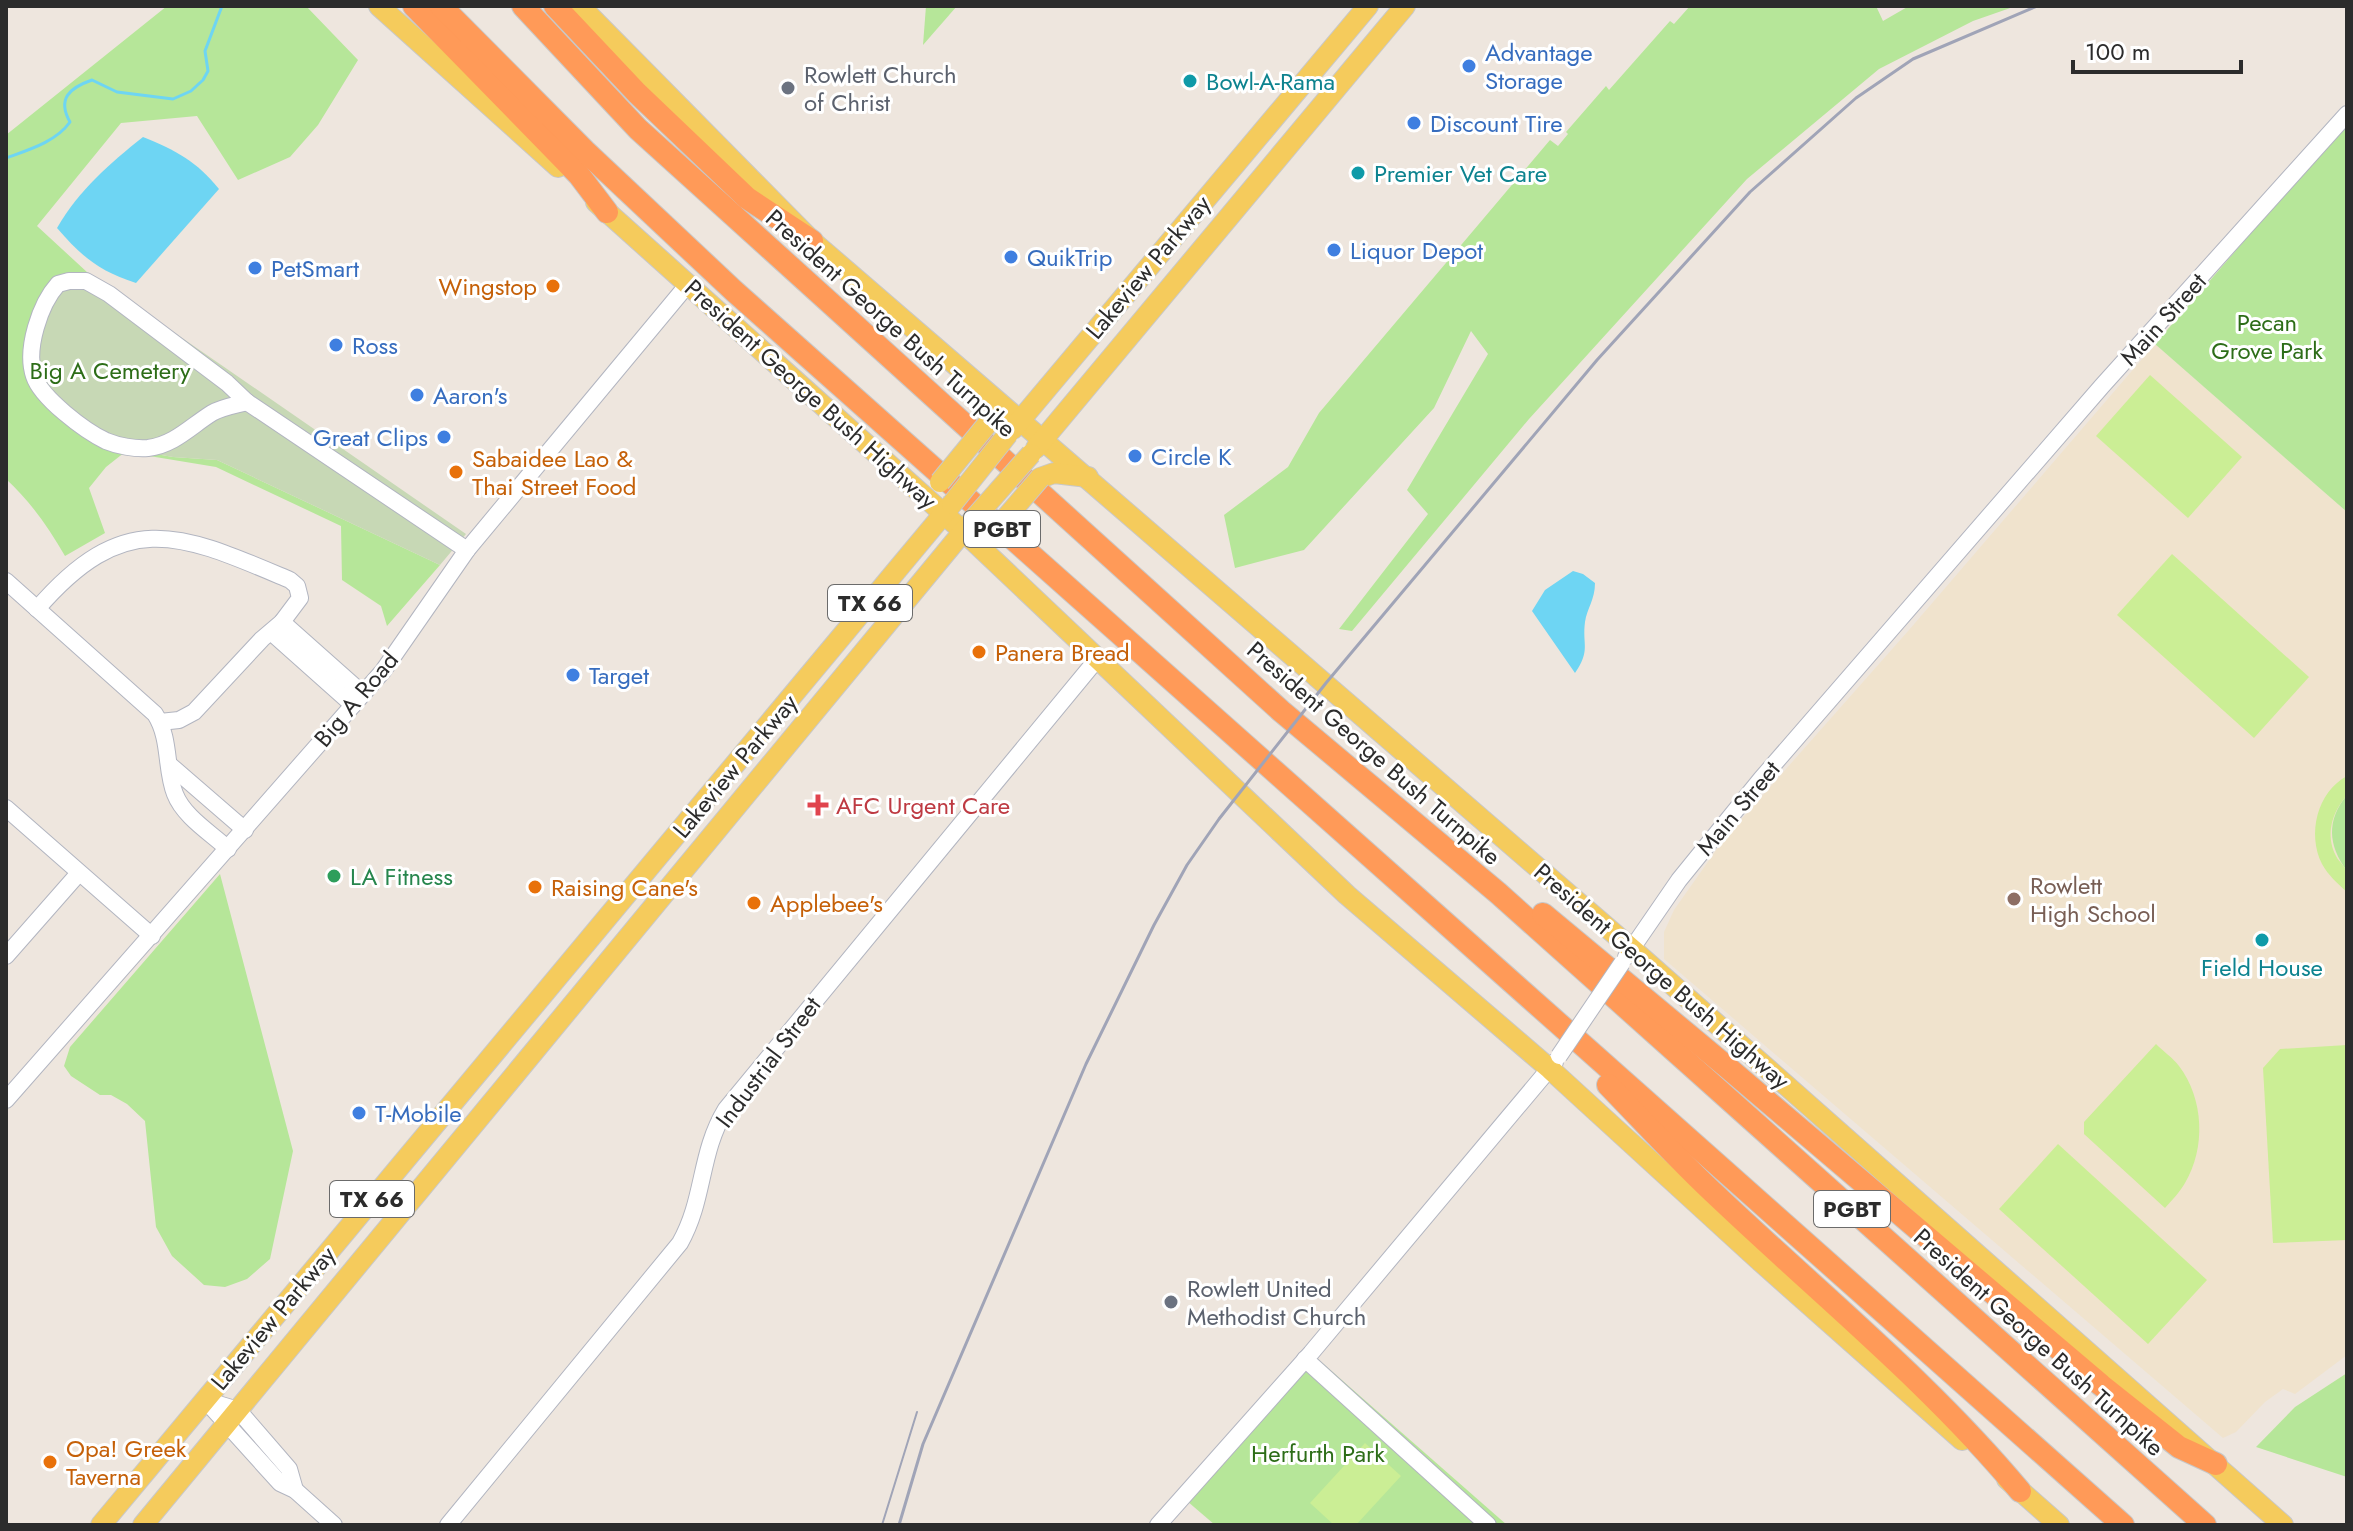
<svg xmlns="http://www.w3.org/2000/svg" width="2353" height="1531" viewBox="0 0 2353 1531" font-family="Jost,sans-serif">
  <style>
    .education { fill: #f0e3cd }
    .green { fill: #b6e699 }
    .cemetery { fill: #c7d8b5 }
    .pitch { fill: #cbee95 }
    .water { fill: #6ed5f3 }
    .lines { fill: none; stroke-linecap: round; stroke-linejoin: round }
    .stream { stroke: #6ed5f3; stroke-width: 3 }
    .minor-casing { stroke: #b2b5c0; stroke-width: 18 }
    .major-casing { stroke: #c8c8c8; stroke-width: 22 }
    .highway-casing { stroke: #c8c8c8; stroke-width: 24 }
    .minor { stroke: #fff; stroke-width: 16 }
    .major { stroke: #f5cb5c; stroke-width: 20 }
    .highway { stroke: #ff9a58; stroke-width: 22 }
    .tram { stroke: #a0a4b7; stroke-width: 2 }
    .rail { stroke: #a0a4b7; stroke-width: 3 }
    .minor-bridge-casing { stroke: #b2b5c0; stroke-width: 18; stroke-linecap: butt }
    .major-bridge-casing { stroke: #c8c8c8; stroke-width: 22; stroke-linecap: butt }
    .minor-bridge { stroke: #fff; stroke-width: 16 }
    .major-bridge { stroke: #f5cb5c; stroke-width: 20 }
    .shop-dot { fill: #3f7fe0; stroke: #fff; stroke-width: 3 }
    .culture-dot { fill: #0f9aa8; stroke: #fff; stroke-width: 3 }
    .worship-dot { fill: #6b7280; stroke: #fff; stroke-width: 3 }
    .food-dot { fill: #e8710a; stroke: #fff; stroke-width: 3 }
    .health-dot { fill: #e0444e; stroke: #fff; stroke-width: 3 }
    .leisure-dot { fill: #2e9e5b; stroke: #fff; stroke-width: 3 }
    .education-dot { fill: #8d6e63; stroke: #fff; stroke-width: 3 }
    .labels { text-anchor: middle; dominant-baseline: central; stroke-width: 6; stroke-linejoin: round; paint-order: stroke }
    .shield { fill: #fff; stroke: #6b6b6b; stroke-width: 2 }
    .shield-label { font-size: 22px; font-weight: bold; fill: #2c2c2c }
    .shop-label { font-size: 24px; fill: #366cbe; stroke: #fff; text-anchor: start }
    .worship-label { font-size: 24px; fill: #5b616d; stroke: #fff; text-anchor: start }
    .culture-label { font-size: 24px; fill: #0d838f; stroke: #fff; text-anchor: start }
    .street-label { font-size: 24px; fill: #2c2c2c; stroke: #fff }
    .food-label { font-size: 24px; fill: #c56008; stroke: #fff; text-anchor: start }
    .park-label { font-size: 24px; fill: #2d6d18; stroke: #fff }
    .health-label { font-size: 24px; fill: #be3a42; stroke: #fff; text-anchor: start }
    .leisure-label { font-size: 24px; fill: #27864d; stroke: #fff; text-anchor: start }
    .education-label { font-size: 24px; fill: #785e54; stroke: #fff; text-anchor: start }
  </style>
  <rect width="100%" height="100%" fill="#eee6de"/>
  <path class="education" d="M2155 344 2347 512V1355L2295 1394 2283 1389 2265 1402 2236 1432 2223 1438 1664 959V932L1674 910 1724 839 1909 630Z"/>
  <g class="green">
    <path d="M167 6H306L358 60 318 125 290 157 238 180 197 116 121 123 37 226 88 273 55 282 110 446 173 457 217 460 440 565 387 626 381 606 342 580 341 526 216 467 125 452 106 467 89 488 105 533 65 556C48 527 31 502 6 479V135Z"/>
    <path d="M926 6H957L923 45Z"/>
    <path d="M1690 6H1876L1883 21 1909 6H2016L1973 21 1879 69 1747 179 1529 419 1352 631 1339 629 1428 514 1407 490 1488 354 1471 331 1434 408 1304 550 1235 568 1224 515 1288 467 1319 413 1550 140 1558 146 1568 134 1566 132 1606 86 1609 90 1670 21 1674 24Z"/>
    <path d="M2347 122V512L2155 344Z"/>
    <path d="M2347 795V871C2328 846 2326 820 2347 795Z"/>
    <path d="M220 874 293 1151 270 1259 247 1279 225 1287 204 1285 172 1256 156 1227 145 1121 127 1104 111 1095H100L71 1076 64 1066 70 1047Z"/>
    <path d="M1311 1353 1507 1525H1215L1187 1501Z"/>
    <path d="M2347 1373V1477L2256 1447 2295 1407Z"/>
  </g>
  <path class="cemetery" d="M88 273 466 534 440 565 217 460 173 457 110 446 66 425 31 379 55 282Z"/>
  <g class="pitch">
    <path d="M2150 375 2242 457 2188 518 2096 436Z"/>
    <path d="M2172 554 2309 677 2254 738 2117 615Z"/>
    <path d="M2347 776V795C2332 812 2325 835 2336 856 2339 862 2345 866 2347 872 2348 878 2347 886 2347 892 2338 884 2328 875 2322 864 2307 834 2317 792 2347 776Z"/>
    <path d="M2156 1044C2163 1051 2173 1058 2179 1066 2204 1099 2206 1148 2185 1183 2180 1192 2172 1200 2165 1208L2084 1134V1122Z"/>
    <path d="M2347 1045V1240L2273 1243 2263 1068 2280 1049Z"/>
    <path d="M2058 1144 2207 1280 2148 1344 1999 1209Z"/>
    <path d="M1365 1443 1401 1476 1356 1525H1334L1310 1503Z"/>
  </g>
  <g class="water">
    <path d="M143 137C177 151 196 161 219 189L136 283C99 271 82 257 57 228 79 190 109 164 143 137Z"/>
    <path d="M1573 571 1583 574 1595 583C1595 600 1587 608 1585 622 1582 645 1591 650 1575 673L1532 611 1545 590Z"/>
  </g>
  <g class="lines">
    <path class="stream" d="M6 158C28 150 56 142 70 122 57 99 69 88 92 80L117 92 173 99 191 91 203 80 208 71 205 51 222 6"/>
    <defs>
      <g id="minor">
        <path d="M69 281H86L109 294 227 383 247 402C236 405 222 407 212 413 191 426 174 445 148 448 135 449 118 446 106 441 85 431 41 398 34 376 25 349 40 304 58 284Z"/>
        <path d="M247 402 467 550"/>
        <path d="M6 581 155 714C171 739 165 769 175 794 184 817 211 833 228 849"/>
        <path d="M37 609C126 506 181 534 290 580L297 586 300 598 282 622 262 639 194 712 179 720 160 722"/>
        <path d="M282 622 363 694"/>
        <path d="M271 632 353 705"/>
        <path d="M171 766 245 830"/>
        <path d="M6 808 152 936"/>
        <path d="M6 956 79 873"/>
        <path d="M1626 957 1679 880 1761 779 2102 386 2347 114"/>
        <path d="M6 1100 383 671 467 550 689 283"/>
        <path d="M1305 1359 1488 1525"/>
        <path d="M205 1400 280 1483 295 1490 334 1525"/>
        <path d="M205 1400 238 1410 289 1469 295 1490"/>
        <path d="M448 1525 680 1243C705 1199 699 1153 726 1109L1098 658"/>
        <path d="M1158 1525 1311 1353 1555 1062"/>
      </g>
      <g id="major">
        <path d="M379 6 558 167"/>
        <path d="M580 6 812 241 1632 949 2283 1525"/>
        <path d="M596 202 964 532 1347 895 1550 1069 1761 1262 1962 1440"/>
        <path d="M1013 429 1368 6"/>
        <path d="M1036 448 1405 6"/>
        <path d="M1040 478 1054 473 1088 477"/>
        <path d="M2007 1479 2059 1525"/>
        <path d="M101 1525 951 505"/>
        <path d="M143 1525 971 522"/>
      </g>
      <g id="highway">
        <path d="M414 6 579 175 607 212"/>
        <path d="M441 6 585 151 734 291 2123 1525"/>
        <path d="M523 6 638 129 1281 711 1498 893 2205 1525"/>
        <path d="M555 6 637 93 747 198 812 241"/>
        <path d="M1543 914 1727 1067 2101 1385 2179 1447 2216 1464"/>
        <path d="M1608 1085C1645 1123 1680 1162 1719 1198 1821 1295 1930 1383 2020 1491"/>
      </g>
    </defs>
    <use href="#minor" class="minor-casing"/>
    <use href="#major" class="major-casing"/>
    <use href="#highway" class="highway-casing"/>
    <use href="#minor" class="minor"/>
    <use href="#major" class="major"/>
    <use href="#highway" class="highway"/>
    <path class="tram" d="M882 1525 917 1412"/>
    <path class="rail" d="M899 1525 923 1444 1086 1064 1154 925 1187 865 1219 819 1326 683 1597 360 1750 192 1856 98 1913 59 2037 6"/>
    <defs>
      <path id="minor-bridge" d="M1559 1056 1622 963"/>
      <g id="major-bridge">
        <path d="M940 482 989 422"/>
        <path d="M952 504 1008 434"/>
        <path d="M971 522 1031 454"/>
        <path d="M991 535 1040 478"/>
      </g>
    </defs>
    <use href="#minor-bridge" class="minor-bridge-casing"/>
    <use href="#major-bridge" class="major-bridge-casing"/>
    <use href="#minor-bridge" class="minor-bridge"/>
    <use href="#major-bridge" class="major-bridge"/>
  </g>
  <g class="shop-dot">
    <circle cx="1469" cy="66" r="8"/>
    <circle cx="1414" cy="123" r="8"/>
    <circle cx="1334" cy="250" r="8"/>
    <circle cx="1011" cy="257" r="8"/>
    <circle cx="255" cy="268" r="8"/>
    <circle cx="336" cy="345" r="8"/>
    <circle cx="417" cy="395" r="8"/>
    <circle cx="444" cy="437" r="8"/>
    <circle cx="1135" cy="456" r="8"/>
    <circle cx="573" cy="675" r="8"/>
    <circle cx="359" cy="1113" r="8"/>
  </g>
  <g class="culture-dot">
    <circle cx="1190" cy="81" r="8"/>
    <circle cx="1358" cy="173" r="8"/>
    <circle cx="2262" cy="940" r="8"/>
  </g>
  <g class="worship-dot">
    <circle cx="788" cy="88" r="8"/>
    <circle cx="1171" cy="1302" r="8"/>
  </g>
  <g class="food-dot">
    <circle cx="553" cy="286" r="8"/>
    <circle cx="456" cy="472" r="8"/>
    <circle cx="979" cy="652" r="8"/>
    <circle cx="535" cy="887" r="8"/>
    <circle cx="754" cy="903" r="8"/>
    <circle cx="50" cy="1462" r="8"/>
  </g>
  <path class="health-dot" d="M814 793h8v8h8v8h-8v8h-8v-8h-8v-8h8z"/>
  <circle class="leisure-dot" cx="334" cy="876" r="8"/>
  <circle class="education-dot" cx="2014" cy="899" r="8"/>
  <g class="labels">
    <g class="shield">
      <rect x="964" y="511" width="76" height="36" rx="6"/>
      <rect x="828" y="585" width="84" height="36" rx="6"/>
      <rect x="330" y="1181" width="84" height="36" rx="6"/>
      <rect x="1814" y="1191" width="76" height="36" rx="6"/>
    </g>
    <g class="shield-label">
      <text x="1002" y="529">PGBT</text>
      <text x="870" y="603">TX 66</text>
      <text x="372" y="1199">TX 66</text>
      <text x="1852" y="1209">PGBT</text>
    </g>
    <g class="shop-label">
      <text x="1485" y="52">Advantage<tspan x="1485" dy="28">Storage</tspan></text>
      <text x="1430" y="123">Discount Tire</text>
      <text x="1350" y="250">Liquor Depot</text>
      <text x="1027" y="257">QuikTrip</text>
      <text x="271" y="268">PetSmart</text>
      <text x="352" y="345">Ross</text>
      <text x="433" y="395">Aaron's</text>
      <text x="428" y="437" text-anchor="end">Great Clips</text>
      <text x="1151" y="456">Circle K</text>
      <text x="589" y="675">Target</text>
      <text x="375" y="1113">T-Mobile</text>
    </g>
    <g class="worship-label">
      <text x="804" y="74">Rowlett Church<tspan x="804" dy="28">of Christ</tspan></text>
      <text x="1187" y="1288">Rowlett United<tspan x="1187" dy="28">Methodist Church</tspan></text>
    </g>
    <g class="culture-label">
      <text x="1206" y="81">Bowl-A-Rama</text>
      <text x="1374" y="173">Premier Vet Care</text>
      <text x="2262" y="967" text-anchor="middle">Field House</text>
    </g>
    <g class="street-label">
      <text transform="translate(1148 267) rotate(-50)">Lakeview Parkway</text>
      <text transform="translate(2163 319) rotate(-48)">Main Street</text>
      <text transform="translate(891 323) rotate(42)">President George Bush Turnpike</text>
      <text transform="translate(811 394) rotate(42)">President George Bush Highway</text>
      <text transform="translate(356 699) rotate(-50)">Big A Road</text>
      <text transform="translate(1374 753) rotate(41)">President George Bush Turnpike</text>
      <text transform="translate(735 766) rotate(-50)">Lakeview Parkway</text>
      <text transform="translate(1738 808) rotate(-50)">Main Street</text>
      <text transform="translate(1662 976) rotate(41)">President George Bush Highway</text>
      <text transform="translate(768 1062) rotate(-53)">Industrial Street</text>
      <text transform="translate(273 1318) rotate(-50)">Lakeview Parkway</text>
      <text transform="translate(2039 1342) rotate(42)">President George Bush Turnpike</text>
    </g>
    <g class="food-label">
      <text x="537" y="286" text-anchor="end">Wingstop</text>
      <text x="472" y="458">Sabaidee Lao &amp;<tspan x="472" dy="28">Thai Street Food</tspan></text>
      <text x="995" y="652">Panera Bread</text>
      <text x="551" y="887">Raising Cane's</text>
      <text x="770" y="903">Applebee's</text>
      <text x="66" y="1448">Opa! Greek<tspan x="66" dy="28">Taverna</tspan></text>
    </g>
    <g class="park-label">
      <text x="2267" y="322">Pecan<tspan x="2267" dy="28">Grove Park</tspan></text>
      <text x="110" y="370">Big A Cemetery</text>
      <text x="1318" y="1453">Herfurth Park</text>
    </g>
    <g class="health-label">
      <text x="836" y="805">AFC Urgent Care</text>
    </g>
    <g class="leisure-label">
      <text x="350" y="876">LA Fitness</text>
    </g>
    <g class="education-label">
      <text x="2030" y="885">Rowlett<tspan x="2030" dy="28">High School</tspan></text>
    </g>
  </g>
  <rect width="2353" height="1531" fill="none" stroke="#2c2c2c" stroke-width="16"/>
  <path d="M2073 60v12h168v-12" fill="none" stroke="#2c2c2c" stroke-width="4"/>
  <text x="2085" y="60" font-size="24" fill="#2c2c2c" stroke="#ffffff" stroke-width="6" paint-order="stroke">100 m</text>
</svg>
